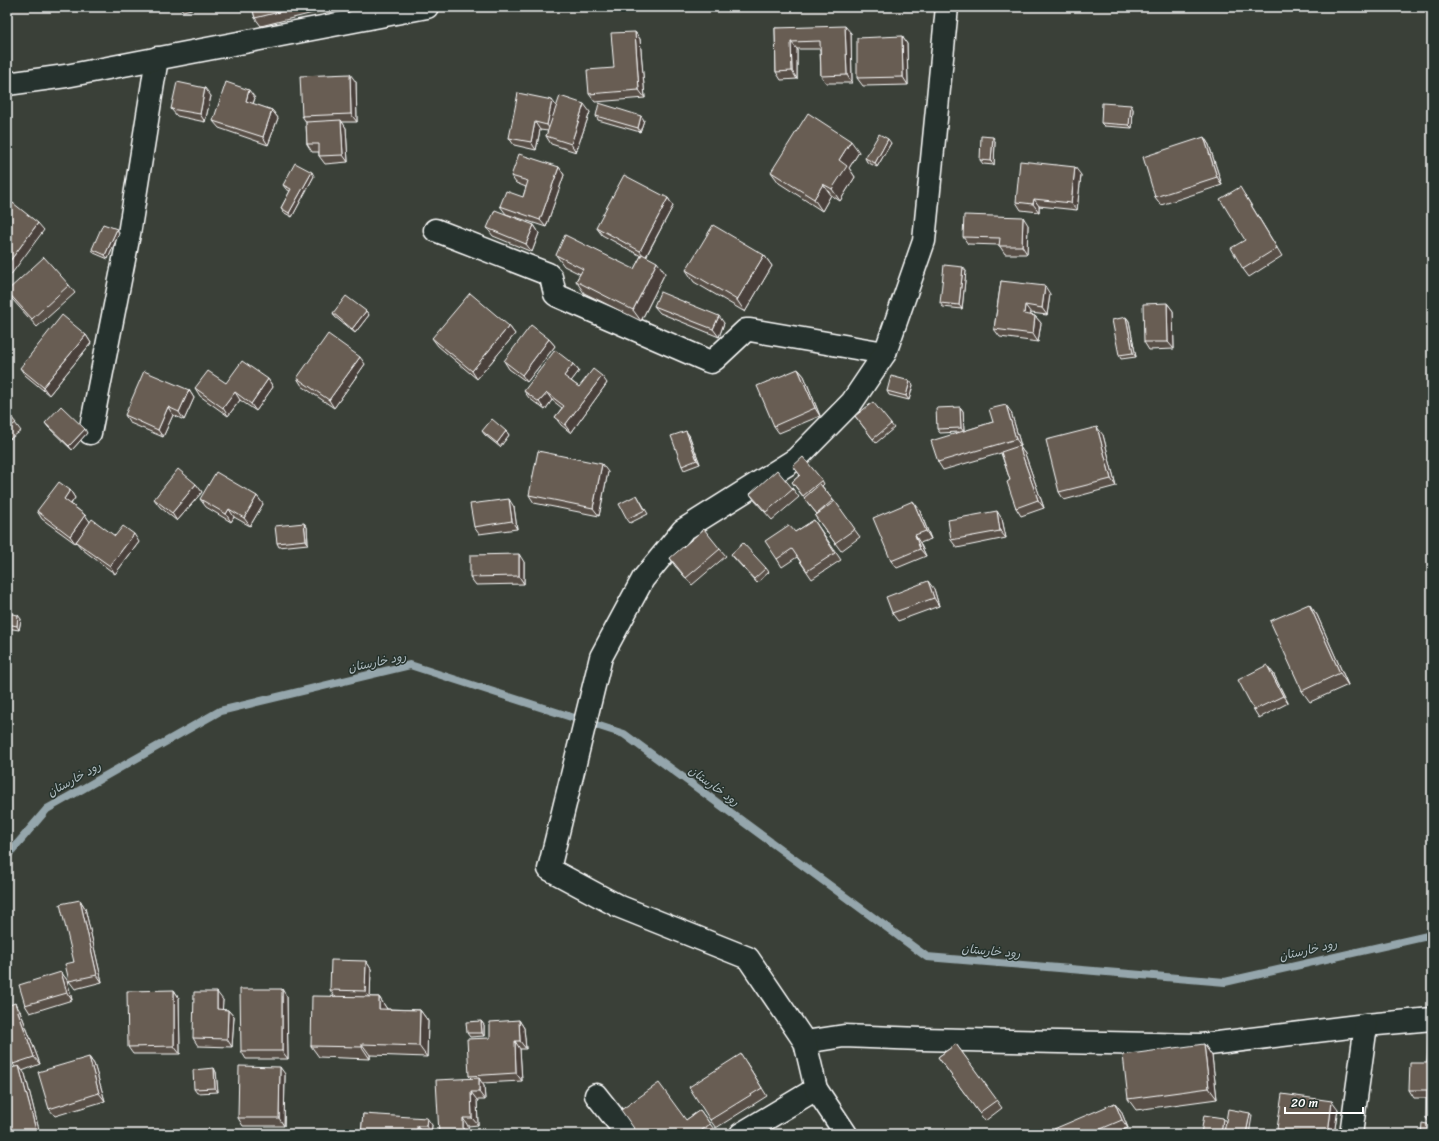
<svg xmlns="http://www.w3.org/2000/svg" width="1439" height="1141" viewBox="0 0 1439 1141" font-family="Sriracha,'Playpen Sans Arabic',sans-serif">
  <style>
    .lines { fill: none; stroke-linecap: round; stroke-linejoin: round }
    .stream { stroke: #95a6ac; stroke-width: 8 }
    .street-casing { stroke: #fff; stroke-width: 25 }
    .secondary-casing { stroke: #fff; stroke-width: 25 }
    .street { stroke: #26332d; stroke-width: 22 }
    .secondary { stroke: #26332d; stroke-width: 22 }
    .wall { fill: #595047; stroke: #fff }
    .shaded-wall { fill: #49413a; stroke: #fff }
    .building { fill: #685d53; stroke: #fff }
    .labels { text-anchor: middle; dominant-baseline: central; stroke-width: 3; stroke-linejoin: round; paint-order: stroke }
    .water-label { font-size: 12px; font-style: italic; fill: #afbcc0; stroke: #26332d }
  </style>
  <rect width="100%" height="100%" fill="#3a4038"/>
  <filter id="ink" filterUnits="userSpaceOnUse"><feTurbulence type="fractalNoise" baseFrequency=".025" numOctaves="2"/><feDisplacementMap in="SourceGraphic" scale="8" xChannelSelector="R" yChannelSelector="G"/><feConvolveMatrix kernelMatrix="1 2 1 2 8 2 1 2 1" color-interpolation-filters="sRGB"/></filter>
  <g filter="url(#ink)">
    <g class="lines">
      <path class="stream" d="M7 856 47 809 220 711 410 665 624 734 927 957 1225 982 1432 935"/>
      <defs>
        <g id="street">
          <path d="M435 230 548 274 551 277 555 294 558 296 708 361 711 362 715 359 746 330H750L885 353"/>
          <path d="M90 433 129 234 157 58"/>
          <path d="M805 1042 844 1036 921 1039 1201 1045 1366 1025 1432 1019"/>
          <path d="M596 1095 627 1134"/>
          <path d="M741 1134 816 1089"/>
          <path d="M1351 1134 1366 1025"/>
        </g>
        <g id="secondary">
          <path d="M7 84 66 76 427 7"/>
          <path d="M846 1134 816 1089 805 1042 748 958 618 906 549 869 601 657 643 579 683 530 796 459 852 402 885 353 924 241 947 7"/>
        </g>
      </defs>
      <use href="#street" class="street-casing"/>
      <use href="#secondary" class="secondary-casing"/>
      <use href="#street" class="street"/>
      <use href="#secondary" class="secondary"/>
    </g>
    <g class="wall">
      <path d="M180 7H200L183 11Z"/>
      <path d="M252 7H333V8L261 26 255 18Z"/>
      <path d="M342 7H358L347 13Z"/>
      <path d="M775 28 851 33 852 83H826L821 76 820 49H797V79L781 80 776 72Z"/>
      <path d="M635 32 640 39 645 98 595 102 589 94 614 68Z"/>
      <path d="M902 36 907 44 908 85 863 86 857 78Z"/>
      <path d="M356 82 357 122H342L346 128 348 162 325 164 319 156V152H312L307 144 306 122 302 116Z"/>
      <path d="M211 96 205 122 177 116 171 109Z"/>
      <path d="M255 98 253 104 272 110 278 118 268 145 219 128 213 121Z"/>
      <path d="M556 106 590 112 576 152 551 144 546 136 548 131 540 130 536 150 514 145 509 138Z"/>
      <path d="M1133 109 1132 128 1104 126 1101 123Z"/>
      <path d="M596 116 644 120 640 132 598 120Z"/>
      <path d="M1204 137 1209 145 1222 185 1161 205 1155 197Z"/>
      <path d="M995 141 994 165 983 164 980 160Z"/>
      <path d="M891 143 877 167 867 162 865 158Z"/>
      <path d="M859 152 849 168 855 177 840 201 831 195 822 211 779 183 771 172Z"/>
      <path d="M559 167 564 175 546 227 506 214 500 206 523 197 526 187 516 183 511 176Z"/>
      <path d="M1081 175 1077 210 1039 206V212L1021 210 1016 202Z"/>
      <path d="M314 176 292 217 283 212 281 208 290 191 286 189 283 185Z"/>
      <path d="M1245 195 1282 256 1249 277 1243 269 1245 240Z"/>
      <path d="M668 198 673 206 646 257 665 273 641 321 584 293 576 281 580 274 564 266 556 255 634 269 641 256 602 235 596 227Z"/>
      <path d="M534 225 539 233 532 252 493 236 487 228Z"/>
      <path d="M1028 225 1027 254H1005L999 245 968 244 963 237Z"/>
      <path d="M119 233 108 259 94 253 92 249Z"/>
      <path d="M764 255 772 266 745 312 694 282 686 270Z"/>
      <path d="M966 271 962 309 943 307 940 303Z"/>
      <path d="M1001 281 1050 294 1047 315 1031 313 1030 315 1035 316 1041 323 1038 342 1000 337 994 329Z"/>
      <path d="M69 285 75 293 37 327 12 299 7 292Z"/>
      <path d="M1167 303 1173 311 1174 349 1149 350 1144 342Z"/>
      <path d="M654 306 724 323 719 337 660 313Z"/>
      <path d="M366 311 369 315 355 333 335 317 333 313Z"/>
      <path d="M1126 317 1129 321 1136 357 1121 359 1119 355Z"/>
      <path d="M509 326 515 334 477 379 438 346 432 338Z"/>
      <path d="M86 335 91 343 49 395 25 375 20 368Z"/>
      <path d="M549 339 555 346 527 382 509 369 504 361Z"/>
      <path d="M365 364 334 408 302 386 297 378Z"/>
      <path d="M573 364 579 371 571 381 579 387 607 383 571 433 561 425 555 417 562 408 552 400 545 410 529 398 524 391Z"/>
      <path d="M798 369 804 376 820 416 779 433 774 426Z"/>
      <path d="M268 379 273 387 256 411 240 400 228 416 200 396 195 388 226 383Z"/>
      <path d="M913 385 909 400 889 395 887 391Z"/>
      <path d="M189 390 194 398 184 420 173 415 163 437 130 423 125 415Z"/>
      <path d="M960 407 963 411 964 431 993 422 1011 412 1021 446 1020 447 1025 454 1044 508 1021 516 1016 508 1010 480 1001 453 943 470 938 462 959 432 940 433 937 429Z"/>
      <path d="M7 412 21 431 7 441Z"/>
      <path d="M855 416 891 424 894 428 876 443Z"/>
      <path d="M45 423 87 433 72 450 48 427Z"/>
      <path d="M482 431H506L509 435 500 447 485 435Z"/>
      <path d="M689 435 700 464 684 470 682 466Z"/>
      <path d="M1103 435 1116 486 1064 500 1059 492Z"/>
      <path d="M793 466 822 480 824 484 822 486 833 500 860 537 841 551 815 516 817 514 807 502 792 482 800 475Z"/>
      <path d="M608 472 599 516 534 503 529 495Z"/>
      <path d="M196 484 202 492 177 521 160 507 154 499Z"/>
      <path d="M793 489 799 497 772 520 755 501 750 494Z"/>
      <path d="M70 490 75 498 71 504 85 515 90 522 115 536 139 542 115 574 82 549 76 542 75 543 42 519 37 511Z"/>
      <path d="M637 495 648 514 630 523 627 519Z"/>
      <path d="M257 496 263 504 250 526 234 517 231 522 206 507 200 499Z"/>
      <path d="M514 507 517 529 479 534 474 527Z"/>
      <path d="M919 509 931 539 920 543 926 556 897 568 891 561Z"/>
      <path d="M1002 519 1006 538 957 548 951 540Z"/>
      <path d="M814 520 841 560 812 579 797 557 782 567 777 559 795 532Z"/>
      <path d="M304 523 307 527 308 544 279 547 277 543Z"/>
      <path d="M720 549 726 556 692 585 675 566 670 558Z"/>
      <path d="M731 554 766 568 769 572 757 583 734 558Z"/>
      <path d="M524 562V584L476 585 470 577Z"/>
      <path d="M934 589 939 606 898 621 892 613Z"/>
      <path d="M1309 604 1317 615 1348 685 1310 702 1302 691Z"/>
      <path d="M7 613 21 619 19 630 7 628Z"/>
      <path d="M1273 673 1288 703 1259 718 1254 710Z"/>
      <path d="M80 900 85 908 102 982 75 989 69 981 74 962Z"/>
      <path d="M366 961 371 969 370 997H379L387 1009 420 1010 428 1021 427 1057 370 1055V1059L319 1057 311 1046 334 996 330 990Z"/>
      <path d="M61 972 67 980 72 1000 30 1013 25 1005Z"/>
      <path d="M174 990 179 998 180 1054H133L128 1047Z"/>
      <path d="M287 997 288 1059H246L241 1051Z"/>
      <path d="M223 1000 222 1010H228L234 1017 232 1047 198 1046 193 1038Z"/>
      <path d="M20 1011 40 1064 22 1071 25 1074 40 1134H7L15 1067 13 1064Z"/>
      <path d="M519 1020 524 1028 526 1049H520L522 1081 482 1083 484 1086 485 1100H477L478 1125 468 1126V1134H439L471 1078 469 1076 490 1038Z"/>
      <path d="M481 1021 484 1025V1036L470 1037 467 1033Z"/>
      <path d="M1432 1024V1134L1431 1125 1426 1118V1098H1414L1409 1090 1427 1063Z"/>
      <path d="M956 1044 1002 1108 985 1121 938 1057Z"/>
      <path d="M1204 1044 1212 1056 1217 1099 1136 1110 1128 1099Z"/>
      <path d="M89 1057 94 1064 105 1101 55 1116 49 1109Z"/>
      <path d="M746 1062 767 1096 716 1128 710 1120Z"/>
      <path d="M216 1072 218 1092 197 1093 194 1089Z"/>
      <path d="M285 1074 284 1126H243L238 1118Z"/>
      <path d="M1115 1103 1121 1111 1128 1128 1113 1134H1056Z"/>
      <path d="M1338 1109 1334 1134H1280L1277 1129Z"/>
      <path d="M700 1110 716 1132 713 1134H638L686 1120Z"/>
      <path d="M363 1114 432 1125 431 1134H361Z"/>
    </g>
    <g class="shaded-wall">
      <path d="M845 26 851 33 852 83 847 75Z"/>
      <path d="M635 32 640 39 645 98 639 90Z"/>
      <path d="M902 36 907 44 908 85 903 77Z"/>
      <path d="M791 42 797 49V79L792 71Z"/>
      <path d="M350 74 356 82 357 122 351 114Z"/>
      <path d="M205 88 211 96 205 122 200 114Z"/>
      <path d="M249 90 255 98 251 109 246 101Z"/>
      <path d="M552 100 557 107 552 132 547 125Z"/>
      <path d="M584 104 590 112 576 152 571 144Z"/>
      <path d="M1131 105 1133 109 1132 128 1129 125Z"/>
      <path d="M272 110 278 118 268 145 263 137Z"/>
      <path d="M641 116 644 120 640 132 638 128Z"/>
      <path d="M341 120 346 128 348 162 343 155Z"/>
      <path d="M535 122 540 130 536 150 531 142Z"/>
      <path d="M993 137 995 141 994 165 991 161Z"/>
      <path d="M1204 137 1209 145 1222 185 1217 177Z"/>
      <path d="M888 139 891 143 877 167 875 163Z"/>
      <path d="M851 141 859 152 849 168 855 177 840 201 832 189 839 160Z"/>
      <path d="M559 167 564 175 546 227 540 220Z"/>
      <path d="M1075 167 1081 175 1077 210 1071 203Z"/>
      <path d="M312 172 314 176 292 217 289 213Z"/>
      <path d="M823 184 831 195 822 211 814 199Z"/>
      <path d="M668 198 673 206 645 258 640 251Z"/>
      <path d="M1034 199 1039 206V212L1033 204Z"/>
      <path d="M1023 217 1028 225 1027 254 1022 246Z"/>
      <path d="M38 223 44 230 7 280V265Z"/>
      <path d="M534 225 539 233 532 252 526 244Z"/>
      <path d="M117 229 119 233 108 259 105 255Z"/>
      <path d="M764 255 772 266 745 312 737 300Z"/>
      <path d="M657 262 665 273 641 321 633 310Z"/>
      <path d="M963 267 966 271 962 309 959 305Z"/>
      <path d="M1045 286 1050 294 1047 315 1042 308Z"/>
      <path d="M1167 303 1173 311 1174 349 1168 342Z"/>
      <path d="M1025 305 1031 313 1029 322 1024 314Z"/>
      <path d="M366 311 369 315 355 333 352 329Z"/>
      <path d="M719 316 724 323 719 337 713 329Z"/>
      <path d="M1035 316 1041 323 1038 342 1033 334Z"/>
      <path d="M1126 317 1129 321 1136 357 1133 353Z"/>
      <path d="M509 326 515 334 477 379 472 371Z"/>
      <path d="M86 335 91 343 49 395 43 387Z"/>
      <path d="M549 339 555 346 527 382 522 375Z"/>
      <path d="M360 357 365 364 334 408 329 400Z"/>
      <path d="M573 364 579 371 569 384 564 376Z"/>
      <path d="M798 369 804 376 820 416 815 408Z"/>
      <path d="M602 376 607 383 571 433 565 425Z"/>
      <path d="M268 379 273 387 256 411 251 404Z"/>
      <path d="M910 381 913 385 909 400 906 396Z"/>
      <path d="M189 390 194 398 184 420 179 412Z"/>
      <path d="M235 392 240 400 228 416 223 408Z"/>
      <path d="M547 393 552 400 545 410 539 402Z"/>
      <path d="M1006 405 1011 412 1021 446 1016 439Z"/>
      <path d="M168 407 173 415 163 437 158 430Z"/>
      <path d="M960 407 963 411 964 432 961 428Z"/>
      <path d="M1097 427 1103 435 1116 486 1111 479Z"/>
      <path d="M85 429 87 433 72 450 69 446Z"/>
      <path d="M506 431 509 435 500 447 497 443Z"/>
      <path d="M686 431 689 435 700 464 697 460Z"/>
      <path d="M1019 446 1025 454 1044 508 1038 500Z"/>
      <path d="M602 464 608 472 599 516 593 508Z"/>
      <path d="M196 484 202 492 177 521 172 513Z"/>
      <path d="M70 490 75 498 69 506 64 499Z"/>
      <path d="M257 496 263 504 250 526 244 518Z"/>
      <path d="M509 499 514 507 517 529 512 521Z"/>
      <path d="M913 501 919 509 931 539 926 531Z"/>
      <path d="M229 509 234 517 231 522 226 514Z"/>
      <path d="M997 511 1002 519 1006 538 1000 531Z"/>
      <path d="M85 515 91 523 75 543 70 536Z"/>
      <path d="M304 523 307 527 308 544 306 540Z"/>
      <path d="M134 534 139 542 115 574 110 566Z"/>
      <path d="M915 535 920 543 926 556 920 549Z"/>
      <path d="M519 554 524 562V584L519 576Z"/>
      <path d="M928 581 934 589 939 606 934 598Z"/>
      <path d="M1309 604 1317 615 1348 685 1340 673Z"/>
      <path d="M18 615 21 619 19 630 17 626Z"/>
      <path d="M1267 665 1273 673 1288 703 1283 696Z"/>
      <path d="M80 900 85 908 102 982 97 975Z"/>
      <path d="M366 961 371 969 370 999 365 991Z"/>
      <path d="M61 972 67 980 72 1000 67 993Z"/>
      <path d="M282 989 287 997 288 1059 282 1051Z"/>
      <path d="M174 990 179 998 180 1054 174 1046Z"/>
      <path d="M217 992 223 1000 222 1017 217 1009Z"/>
      <path d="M379 997 387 1009 386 1021 379 1009Z"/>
      <path d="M15 1003 20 1011 40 1064 34 1057Z"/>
      <path d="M228 1010 234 1017 232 1047 227 1039Z"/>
      <path d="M420 1010 428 1021 427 1057 419 1046Z"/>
      <path d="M519 1020 524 1028 526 1049 520 1041Z"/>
      <path d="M481 1021 484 1025V1036L482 1033Z"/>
      <path d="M515 1041 520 1049 522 1081 516 1073Z"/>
      <path d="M362 1044 370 1055V1059L362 1047Z"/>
      <path d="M1204 1044 1212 1056 1217 1099 1209 1088Z"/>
      <path d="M89 1057 94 1064 105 1101 99 1093Z"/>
      <path d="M19 1066 25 1074 40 1134H37Z"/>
      <path d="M280 1067 285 1074 284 1126 279 1118Z"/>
      <path d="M214 1068 216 1072 218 1092 215 1088Z"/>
      <path d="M479 1078 484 1086 485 1100 479 1092Z"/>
      <path d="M471 1092 477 1100 478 1125 472 1118Z"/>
      <path d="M1332 1101 1338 1109 1334 1134H1328Z"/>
      <path d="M1115 1103 1121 1111 1128 1128 1122 1120Z"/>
      <path d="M1250 1113 1252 1116 1249 1134H1246Z"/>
      <path d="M427 1118 432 1125 431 1134 426 1126Z"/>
      <path d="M463 1118 468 1126V1134H464L463 1133Z"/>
      <path d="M1223 1118 1226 1122 1224 1133V1134H1221Z"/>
      <path d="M417 1126 422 1133V1134L417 1133Z"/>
    </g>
    <g class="building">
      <path d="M252 7H299L255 18Z"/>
      <path d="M845 26 847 75 821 76 820 41 791 42 792 71 776 72 775 28Z"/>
      <path d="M635 32 639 90 589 94 587 70 614 68 611 33Z"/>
      <path d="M902 36 903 77 857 78V38Z"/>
      <path d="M350 74 351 114 302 116 300 76Z"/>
      <path d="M177 82 205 88 200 114 171 109Z"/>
      <path d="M226 82 249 90 246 101 272 110 263 137 213 121Z"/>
      <path d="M518 93 552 100 547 125 535 122 531 142 509 138Z"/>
      <path d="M560 96 584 104 571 144 546 136Z"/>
      <path d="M599 103 641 116 638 128 596 116Z"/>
      <path d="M1102 103 1131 105 1129 125 1101 123Z"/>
      <path d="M808 113 851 141 839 160 847 166 832 189 823 184 814 199 771 172Z"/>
      <path d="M341 120 343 155 319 156V144H307L306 122Z"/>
      <path d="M879 134 888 139 875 163 865 158Z"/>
      <path d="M981 136 993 137 991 161 980 160Z"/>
      <path d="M1204 137 1217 177 1155 197 1143 157Z"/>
      <path d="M519 154 559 167 540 220 500 206 506 191 523 197 528 181 511 176Z"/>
      <path d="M1020 161 1075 167 1071 203 1034 199 1033 204 1016 202Z"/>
      <path d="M295 163 312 172 289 213 281 208 291 189 283 185Z"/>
      <path d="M624 175 668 198 640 251 596 227Z"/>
      <path d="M1240 187 1277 248 1243 269 1231 248 1245 240 1220 199Z"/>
      <path d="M13 203 38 223 7 265V211Z"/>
      <path d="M495 210 534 225 526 244 487 228Z"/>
      <path d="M964 215 1023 217 1022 246H999L1000 238 963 237Z"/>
      <path d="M103 224 117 229 105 255 92 249Z"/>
      <path d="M713 225 764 255 737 300 686 270Z"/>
      <path d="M565 235 634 269 642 254 657 262 633 310 576 281 583 269 556 255Z"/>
      <path d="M44 257 69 285 32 319 7 291Z"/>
      <path d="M944 265 963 267 959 305 940 303Z"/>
      <path d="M1001 281 1045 286 1042 308 1025 305 1024 314 1035 316 1033 334 994 329Z"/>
      <path d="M660 292 719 316 713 329 654 306Z"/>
      <path d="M470 293 509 326 472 371 432 338Z"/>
      <path d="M346 296 366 311 352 329 333 313Z"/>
      <path d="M1167 303 1168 342H1144L1143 304Z"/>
      <path d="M62 315 86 335 43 387 20 368Z"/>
      <path d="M1126 317 1133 353 1119 355 1112 320Z"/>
      <path d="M531 325 549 339 522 375 504 361Z"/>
      <path d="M328 334 360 357 329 400 297 378Z"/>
      <path d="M555 350 573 364 564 376 579 387 593 369 602 376 565 425 555 417 564 406 547 393 539 402 524 391Z"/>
      <path d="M242 361 268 379 251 404 235 392 223 408 195 388 208 371 226 383Z"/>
      <path d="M798 369 815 408 774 426 757 386Z"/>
      <path d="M144 371 189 390 179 412 168 407 158 430 125 415Z"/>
      <path d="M891 376 910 381 906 396 887 391Z"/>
      <path d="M873 402 891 424 873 439 855 416Z"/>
      <path d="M1006 405 1016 439 938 462 931 441 993 422 989 409Z"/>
      <path d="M61 406 85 429 69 446 45 423Z"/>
      <path d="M960 407 961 428 937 429 936 408Z"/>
      <path d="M7 412 16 423 7 429Z"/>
      <path d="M492 419 506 431 497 443 482 431Z"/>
      <path d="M1097 427 1111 479 1059 492 1046 440Z"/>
      <path d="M686 431 697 460 682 466 671 436Z"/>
      <path d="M1019 446 1038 500 1016 508 1007 482 1010 480 1001 452Z"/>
      <path d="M538 451 602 464 593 508 529 495Z"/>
      <path d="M803 457 822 480 803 496 792 482 800 475 793 466Z"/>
      <path d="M178 469 196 484 172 513 154 499Z"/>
      <path d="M777 470 793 489 766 512 750 494Z"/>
      <path d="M216 472 257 496 244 518 229 509 226 514 200 499Z"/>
      <path d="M59 482 70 490 64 499 85 515 70 536 37 511Z"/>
      <path d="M820 484 833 500 817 514 804 498Z"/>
      <path d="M637 495 645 510 627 519 619 504Z"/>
      <path d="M509 499 512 521 474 527 470 504Z"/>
      <path d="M835 501 855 529 835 543 815 516Z"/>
      <path d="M913 501 926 531 915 535 920 549 891 561 873 518Z"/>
      <path d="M997 511 1000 531 951 540 948 520Z"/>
      <path d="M92 519 115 536 123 526 134 534 110 566 76 542Z"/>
      <path d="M814 520 835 553 807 571 792 549 777 559 765 541 789 525 795 532Z"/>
      <path d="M304 523 306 540 277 543 275 526Z"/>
      <path d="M704 529 720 549 686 578 670 558Z"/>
      <path d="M743 543 766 568 754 579 731 554Z"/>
      <path d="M519 554V576L470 577V555Z"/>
      <path d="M928 581 934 598 892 613 886 597Z"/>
      <path d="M1309 604 1340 673 1302 691 1270 621Z"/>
      <path d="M7 613 18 615 17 626 7 624Z"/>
      <path d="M1267 665 1283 696 1254 710 1238 680Z"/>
      <path d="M80 900 97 975 69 981 65 964 74 962 60 904Z"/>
      <path d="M331 960 366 961 365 991 330 990Z"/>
      <path d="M61 972 67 993 25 1005 19 985Z"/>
      <path d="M240 989H282V1051H241Z"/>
      <path d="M174 990V1046L128 1047 127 991Z"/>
      <path d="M194 992H217V1009L228 1010 227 1039 193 1038Z"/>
      <path d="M312 996 379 997V1009L420 1010 419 1046 362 1044V1047L311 1046Z"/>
      <path d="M15 1003 34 1057 13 1064 7 1048V1006Z"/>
      <path d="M519 1020 520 1041H515L516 1073 469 1076 467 1039 490 1038V1022Z"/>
      <path d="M481 1021 482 1033H467L466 1022Z"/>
      <path d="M1429 1024H1432V1118H1426L1427 1090H1409L1410 1063H1427Z"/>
      <path d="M956 1044 997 1100 979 1113 938 1057Z"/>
      <path d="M1204 1044 1209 1088 1128 1099 1123 1055Z"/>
      <path d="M741 1054 762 1088 710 1120 689 1087Z"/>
      <path d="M89 1057 99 1093 49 1109 38 1072Z"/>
      <path d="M19 1066 37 1134H7V1069Z"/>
      <path d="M239 1066 280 1067 279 1118H238Z"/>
      <path d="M214 1068 215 1088 194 1089 193 1070Z"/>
      <path d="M479 1078V1092H471L472 1118H463V1133L439 1134 436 1080Z"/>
      <path d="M659 1083 686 1120 700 1110 710 1124 697 1134H667L665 1132 663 1134H638L621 1110Z"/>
      <path d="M1282 1094 1332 1101 1328 1134H1311L1277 1129Z"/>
      <path d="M1115 1103 1122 1120 1089 1134H1056L1054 1129Z"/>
      <path d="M1228 1109 1250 1113 1246 1134H1232L1224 1133Z"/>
      <path d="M363 1114 427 1118 426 1126H417V1133L361 1134Z"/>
      <path d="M1204 1115 1223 1118 1221 1134H1201Z"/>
      <path d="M1422 1123 1432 1125V1134H1421Z"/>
    </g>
  </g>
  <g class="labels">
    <g class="water-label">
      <text transform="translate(377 662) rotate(-12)">رود خارستان</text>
      <text transform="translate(74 779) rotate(-29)">رود خارستان</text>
      <text transform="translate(714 786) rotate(36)">رود خارستان</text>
      <text transform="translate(1308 950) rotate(-13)">رود خارستان</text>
      <text transform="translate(991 951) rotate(5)">رود خارستان</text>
    </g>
  </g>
  <rect width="1439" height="1141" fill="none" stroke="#26332d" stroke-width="24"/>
  <rect x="12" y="12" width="1415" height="1117" fill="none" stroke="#fff" stroke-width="1.5" filter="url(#ink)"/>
  <path d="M1285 1107v6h78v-6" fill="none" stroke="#ffffff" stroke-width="2"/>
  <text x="1291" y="1107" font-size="12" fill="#ffffff" stroke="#26332d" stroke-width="3" paint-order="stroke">20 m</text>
</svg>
